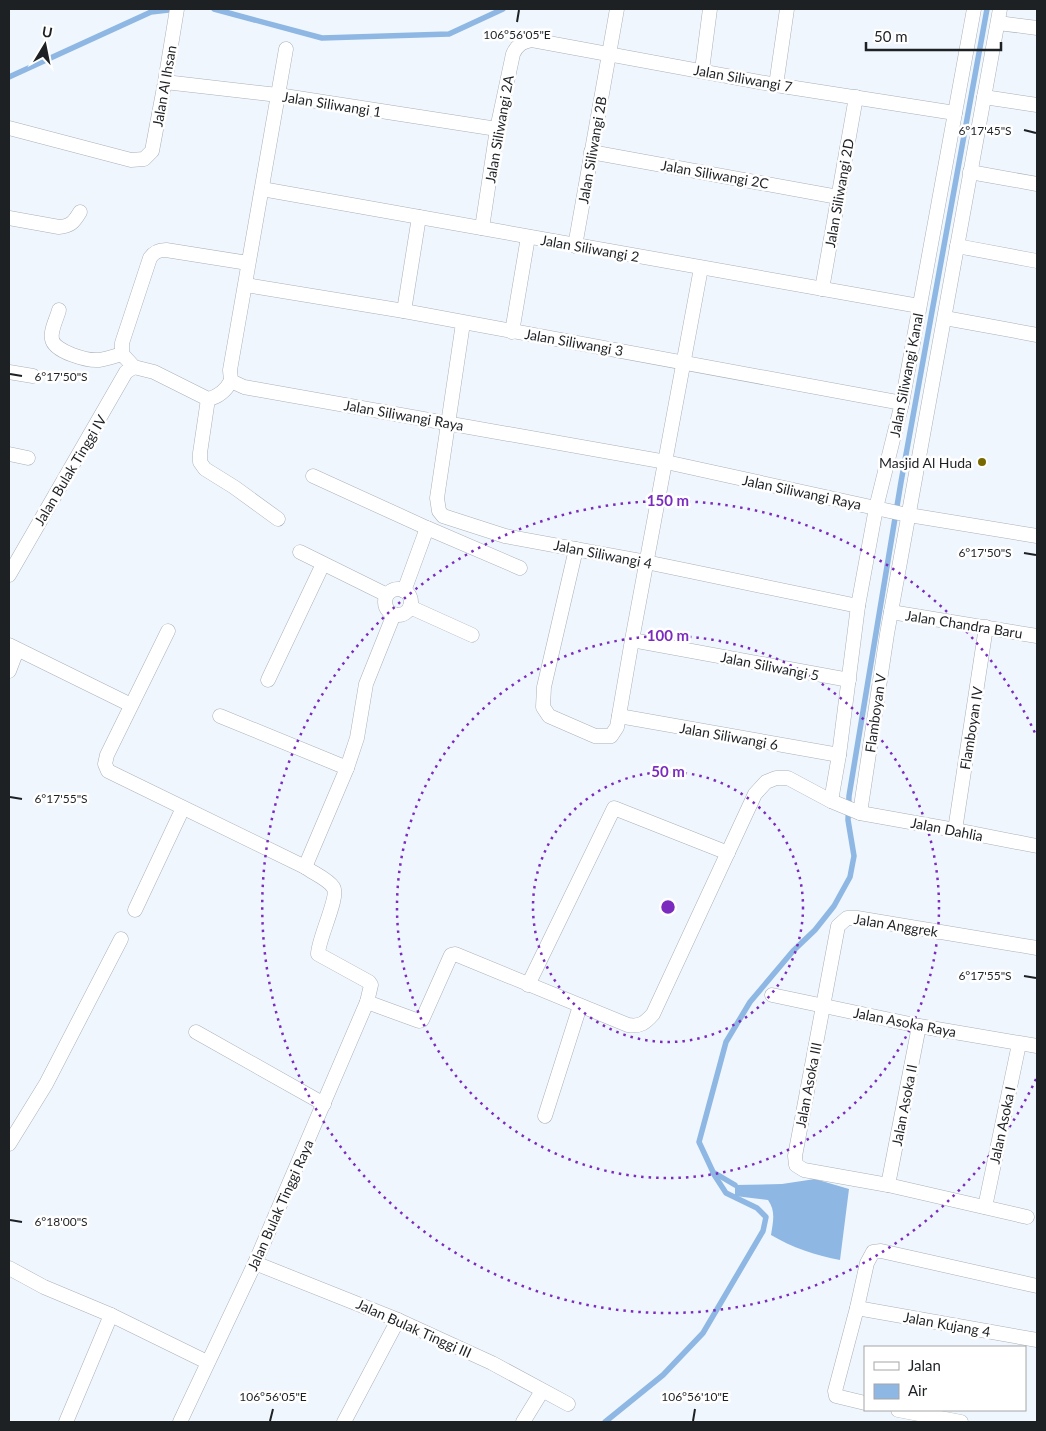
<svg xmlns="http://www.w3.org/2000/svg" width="1046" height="1431" viewBox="0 0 1046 1431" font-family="Lato,sans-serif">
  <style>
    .water { fill: #8eb7e3 }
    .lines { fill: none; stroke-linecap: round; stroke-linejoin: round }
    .stream { stroke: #8eb7e3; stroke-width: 5.5 }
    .street-casing { stroke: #aab1b8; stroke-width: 15 }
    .street { stroke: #fff; stroke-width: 14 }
    .ticks { fill: none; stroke: #1e2124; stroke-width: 2 }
    .ring { fill: none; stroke: #7b2cbf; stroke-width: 2.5; stroke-dasharray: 2.5 5 }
    .poi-dot { fill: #776900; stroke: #fff; stroke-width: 2 }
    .labels { text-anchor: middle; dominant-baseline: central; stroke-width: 5; stroke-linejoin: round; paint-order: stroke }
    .street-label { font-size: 14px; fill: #1e2124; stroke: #fff }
    .poi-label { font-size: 14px; fill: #1e2124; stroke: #fff; text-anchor: end }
    .ticks-label { font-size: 12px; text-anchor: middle; fill: #1e2124; stroke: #fff; stroke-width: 5; stroke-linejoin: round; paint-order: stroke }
    .centre { fill: #7b2cbf; stroke: #fff; stroke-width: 2.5 }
    .ring-label { font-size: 15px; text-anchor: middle; font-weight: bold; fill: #7b2cbf; stroke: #fff; stroke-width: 5; stroke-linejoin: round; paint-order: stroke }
  </style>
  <rect width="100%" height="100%" fill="#eff6fe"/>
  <path class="water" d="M815 1179 849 1189 840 1260C817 1256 791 1247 771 1235 773 1222 776 1211 768 1200L735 1196V1185L782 1184Z"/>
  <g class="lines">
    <g class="stream">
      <path d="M214 9 322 38 449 34 503 9"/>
      <path d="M9 77 151 12 177 9"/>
      <path d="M735 1185 713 1172 699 1142 726 1042 750 1002 793 951 815 930 834 906 850 877 854 856 848 820 849 796 901 482 987 9"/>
      <path d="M605 1422 663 1375 703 1333 763 1231 766 1217 757 1208 726 1193 713 1173"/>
    </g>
    <defs>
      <g id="street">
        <path d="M998 23 1037 28"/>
        <path d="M286 49 230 370 231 381 244 387 255 389 666 462 903 514 1037 536"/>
        <path d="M702 70 710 9"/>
        <path d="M165 82 278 95 497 129"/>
        <path d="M776 85 787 9"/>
        <path d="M984 97 1037 105"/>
        <path d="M9 128 131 160 144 159 152 151 165 82 177 9"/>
        <path d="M591 152 838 197"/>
        <path d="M970 172 1037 184"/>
        <path d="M262 189 919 306"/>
        <path d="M9 218 59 227C71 226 74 222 80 212"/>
        <path d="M482 228 497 129 513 54C517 45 522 42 532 40L776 85 955 113"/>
        <path d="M575 246 617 9"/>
        <path d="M957 246 1037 261"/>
        <path d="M246 285 404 311 902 403"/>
        <path d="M822 289 856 97"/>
        <path d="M59 310C57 318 50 331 52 339 54 352 88 361 99 360 107 359 115 356 122 354"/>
        <path d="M404 311 419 217"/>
        <path d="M945 318 1037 335"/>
        <path d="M463 323 437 498 439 511 443 516 505 536 646 562 858 606"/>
        <path d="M512 332 528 237"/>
        <path d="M9 372 33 376"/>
        <path d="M231 381C226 390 218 397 208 399L154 372 134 367 122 354V343L150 258C154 252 158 250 166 250L248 263"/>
        <path d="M208 399 200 453V462L205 469 234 487 278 519"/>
        <path d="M9 454 28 458"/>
        <path d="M313 476 427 528"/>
        <path d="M576 549 544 687 543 707 549 716 595 736H611L617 727 632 640 701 268"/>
        <path d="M300 552 387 595"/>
        <path d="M9 575 126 372 134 367"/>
        <circle cx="398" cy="602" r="13"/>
        <path d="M404 591 427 528 520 568"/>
        <path d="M410 607 472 635"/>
        <path d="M891 612 1037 636"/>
        <path d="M168 631 107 755 105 764 108 771 305 867C313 873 328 879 333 887 340 896 318 939 318 954L369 982 371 985 367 1002 255 1263 180 1422"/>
        <path d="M632 640 849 680"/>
        <path d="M9 645 131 705"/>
        <path d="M9 671 17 650"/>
        <path d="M268 680 323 564"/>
        <path d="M220 716 347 768"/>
        <path d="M619 716 839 755"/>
        <path d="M831 801 839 755 858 606 876 508 902 403 974 9"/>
        <path d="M860 813 887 634 1000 9"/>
        <path d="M955 830 986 627"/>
        <path d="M305 867 347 768 357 738 366 684 394 614"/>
        <path d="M135 910 183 808"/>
        <path d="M528 985 614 808 728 853"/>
        <path d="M772 995 919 1026 1037 1046"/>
        <path d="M367 1002 419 1021 422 1020 451 955 455 954 628 1025C640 1027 645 1023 653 1014L755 794 766 782 776 778H788L831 801 860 813 955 830 1037 846"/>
        <path d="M196 1032 324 1104"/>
        <path d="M545 1116 580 1006"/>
        <path d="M9 1144 46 1084 121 939"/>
        <path d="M888 1185 919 1026"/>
        <path d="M985 1207 1019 1044"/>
        <path d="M1027 1217 888 1185 804 1170 796 1165 795 1156 838 926 847 918H857L1037 948"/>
        <path d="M255 1263 398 1320 492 1363 568 1404"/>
        <path d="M9 1268 44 1287 111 1315 207 1362"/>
        <path d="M857 1308 1037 1340"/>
        <path d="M865 1403 836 1396 835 1391 857 1308 867 1263 873 1252 881 1251 1037 1286"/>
        <path d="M898 1410 961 1422"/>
        <path d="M66 1422 111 1315"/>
        <path d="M344 1422 398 1320"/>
        <path d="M523 1422 542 1391"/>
      </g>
    </defs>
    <use href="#street" class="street-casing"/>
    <use href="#street" class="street"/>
  </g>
  <path class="ticks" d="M517 22 519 10M1024 130 1036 133M10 374 22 376M1024 553 1036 555M10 797 22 799M1024 976 1036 978M10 1220 22 1222M270 1421 273 1409M693 1421 695 1409"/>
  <g class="ring">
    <circle cx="668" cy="907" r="135"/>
    <circle cx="668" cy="907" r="271"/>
    <path d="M1036 1079A406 406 0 1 1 1036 735"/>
  </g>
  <circle class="poi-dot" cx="982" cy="462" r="5"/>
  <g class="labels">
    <g class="street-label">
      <text transform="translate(743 78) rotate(10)">Jalan Siliwangi 7</text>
      <text transform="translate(164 86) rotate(-80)">Jalan Al Ihsan</text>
      <text transform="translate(332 104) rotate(9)">Jalan Siliwangi 1</text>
      <text transform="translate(499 129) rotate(-80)">Jalan Siliwangi 2A</text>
      <text transform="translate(592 150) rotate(-80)">Jalan Siliwangi 2B</text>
      <text transform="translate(715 174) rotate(10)">Jalan Siliwangi 2C</text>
      <text transform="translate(839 193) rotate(-80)">Jalan Siliwangi 2D</text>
      <text transform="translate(590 248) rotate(10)">Jalan Siliwangi 2</text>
      <text transform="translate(574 342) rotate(10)">Jalan Siliwangi 3</text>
      <text transform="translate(906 375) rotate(-79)">Jalan Siliwangi Kanal</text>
      <text transform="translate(404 415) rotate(10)">Jalan Siliwangi Raya</text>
      <text transform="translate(70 470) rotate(-59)">Jalan Bulak Tinggi IV</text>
      <text transform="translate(802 492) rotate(12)">Jalan Siliwangi Raya</text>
      <text transform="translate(603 554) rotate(11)">Jalan Siliwangi 4</text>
      <text transform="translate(964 624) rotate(9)">Jalan Chandra Baru</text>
      <text transform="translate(770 666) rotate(11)">Jalan Siliwangi 5</text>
      <text transform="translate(875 713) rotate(-82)">Flamboyan V</text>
      <text transform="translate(971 728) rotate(-81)">Flamboyan IV</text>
      <text transform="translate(729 736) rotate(10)">Jalan Siliwangi 6</text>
      <text transform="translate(947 829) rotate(11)">Jalan Dahlia</text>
      <text transform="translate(896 925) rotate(9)">Jalan Anggrek</text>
      <text transform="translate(905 1022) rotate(11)">Jalan Asoka Raya</text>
      <text transform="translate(808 1085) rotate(-79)">Jalan Asoka III</text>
      <text transform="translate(904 1105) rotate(-79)">Jalan Asoka II</text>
      <text transform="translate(1002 1125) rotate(-78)">Jalan Asoka I</text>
      <text transform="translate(280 1205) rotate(-66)">Jalan Bulak Tinggi Raya</text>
      <text transform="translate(947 1324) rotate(10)">Jalan Kujang 4</text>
      <text transform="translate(414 1328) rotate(24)">Jalan Bulak Tinggi III</text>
    </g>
    <g class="poi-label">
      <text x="972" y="462">Masjid Al Huda</text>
    </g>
  </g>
  <g class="ticks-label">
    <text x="517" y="39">106°56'05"E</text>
    <text x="985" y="135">6°17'45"S</text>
    <text x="61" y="381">6°17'50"S</text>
    <text x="985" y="557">6°17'50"S</text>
    <text x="61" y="803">6°17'55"S</text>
    <text x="985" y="980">6°17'55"S</text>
    <text x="61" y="1226">6°18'00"S</text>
    <text x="273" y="1401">106°56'05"E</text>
    <text x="695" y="1401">106°56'10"E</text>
  </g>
  <circle cx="668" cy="907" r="8" class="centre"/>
  <g class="ring-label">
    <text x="668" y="506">150 m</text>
    <text x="668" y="641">100 m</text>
    <text x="668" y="777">50 m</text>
  </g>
  <rect width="1046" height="1431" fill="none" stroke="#1e2124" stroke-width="20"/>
  <rect x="864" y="1346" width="162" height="65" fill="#ffffff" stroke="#a5a6a7"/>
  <rect x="874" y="1362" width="25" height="8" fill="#ffffff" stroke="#a5a6a7"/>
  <text x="908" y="1371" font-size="15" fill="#1e2124">Jalan</text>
  <rect x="874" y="1384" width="25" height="15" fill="#8eb7e3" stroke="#a5a6a7"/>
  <text x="908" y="1396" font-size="15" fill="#1e2124">Air</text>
  <g transform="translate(45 45) rotate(10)" stroke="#ffffff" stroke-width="4" paint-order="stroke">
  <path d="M0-4L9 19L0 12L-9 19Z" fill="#1e2124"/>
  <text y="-8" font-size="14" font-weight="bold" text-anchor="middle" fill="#1e2124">U</text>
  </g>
  <path d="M866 42v8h135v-8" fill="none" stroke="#1e2124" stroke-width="2.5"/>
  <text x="874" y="42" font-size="15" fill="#1e2124" stroke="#ffffff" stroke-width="4" paint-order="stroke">50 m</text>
</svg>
